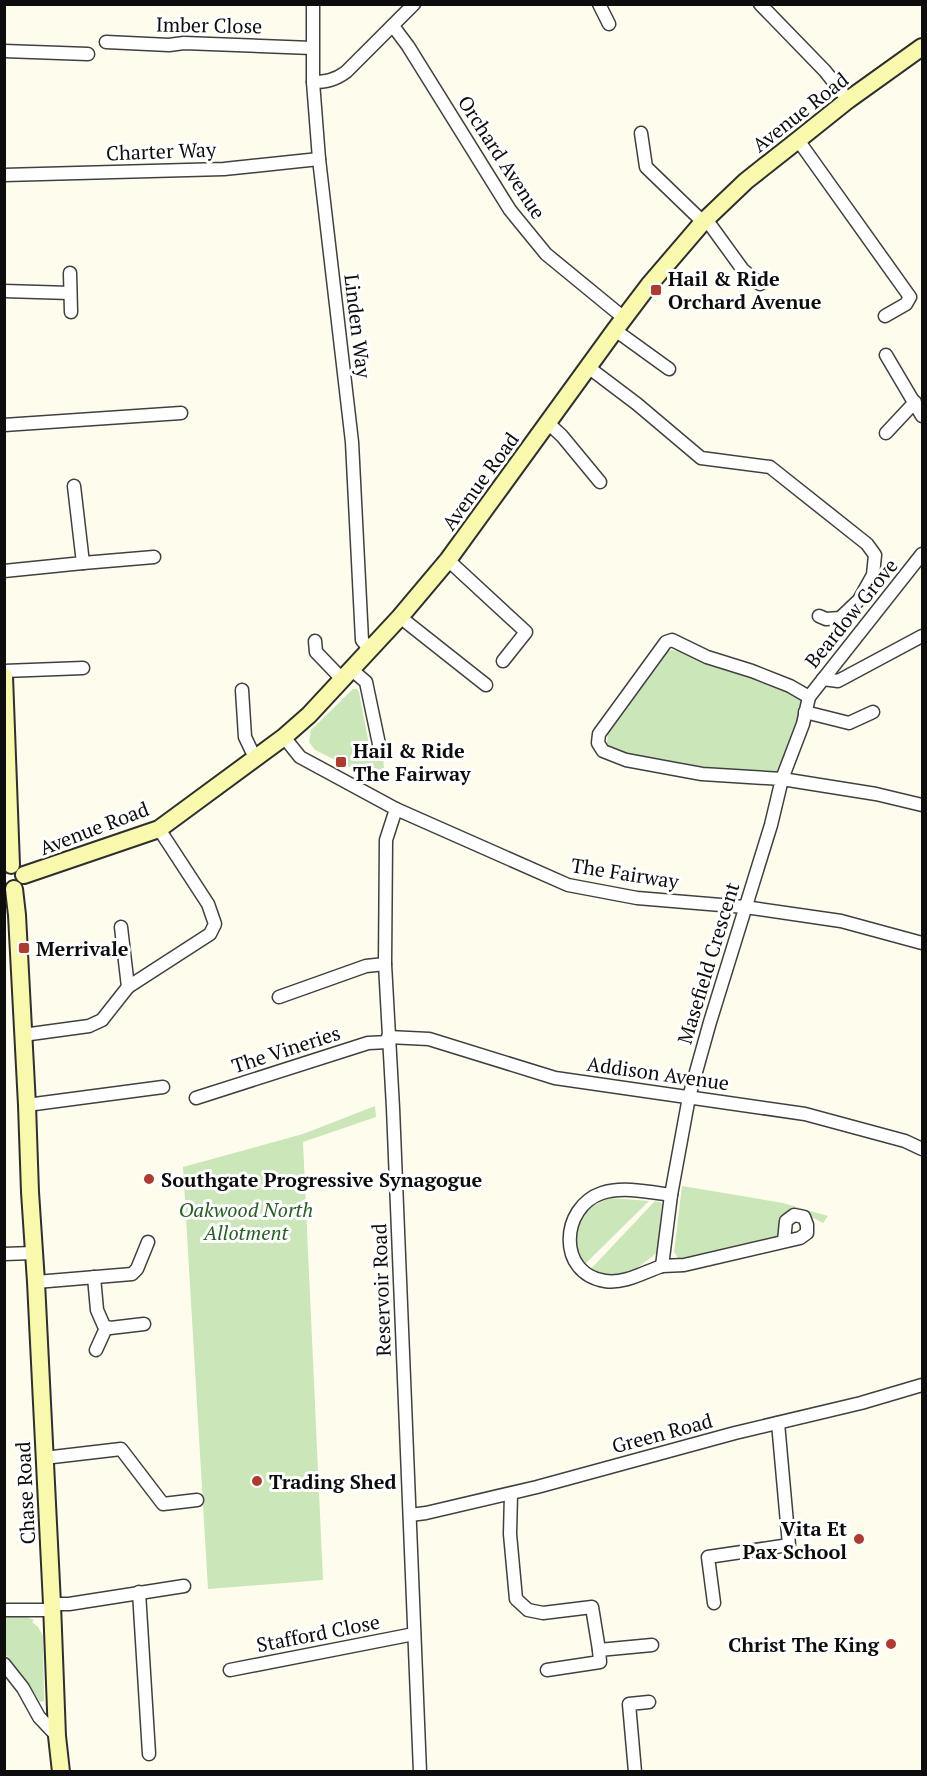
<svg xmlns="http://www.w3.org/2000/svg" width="927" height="1776" viewBox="0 0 927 1776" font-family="'PT Serif',serif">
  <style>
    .green { fill: #cbe6b9 }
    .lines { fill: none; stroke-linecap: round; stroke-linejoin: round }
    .street-casing { stroke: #404040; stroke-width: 15 }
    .secondary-casing { stroke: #2f2f2f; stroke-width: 20 }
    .street { stroke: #fff; stroke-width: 12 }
    .secondary { stroke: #f8f9ad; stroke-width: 16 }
    .poi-dot { fill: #b3392e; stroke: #fff; stroke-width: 2 }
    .labels { text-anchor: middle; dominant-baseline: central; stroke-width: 6; stroke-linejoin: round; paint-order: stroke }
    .street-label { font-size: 20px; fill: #0d0d0d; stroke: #fff }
    .poi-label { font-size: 20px; font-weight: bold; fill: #0d0d0d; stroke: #fff; text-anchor: start }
    .park-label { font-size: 20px; font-style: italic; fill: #266021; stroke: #fff }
  </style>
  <rect width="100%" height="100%" fill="#fefded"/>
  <g class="green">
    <path d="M671 650 685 652 704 662 792 692 801 698 803 704 783 765 774 775C737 772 632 767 607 744L608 731 661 655Z"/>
    <path d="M353 689H357L359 692 370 750 383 757 385 781 382 783 315 750 309 742 311 730Z"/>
    <path d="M375 1106 376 1117 303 1142 323 1580 208 1589 183 1167 303 1134Z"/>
    <path d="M682 1186 783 1203 828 1216 823 1223 798 1210C779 1216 781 1222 777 1240L687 1262 678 1258 674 1252Z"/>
    <path d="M610 1198 649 1201 583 1266C580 1261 575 1254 574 1249 569 1222 588 1206 610 1198Z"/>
    <path d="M655 1201 662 1203 658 1252 629 1274 599 1276 588 1272Z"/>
    <path d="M5 1617H27L34 1620 32 1622 38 1627 43 1636 44 1701 40 1702 27 1681 5 1654Z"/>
  </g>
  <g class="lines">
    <defs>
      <g id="street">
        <path d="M313 4V82L319 159 352 442 362 640 370 650"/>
        <path d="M599 4 609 24"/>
        <path d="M760 4 825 71 848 100"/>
        <path d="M393 26 408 46 510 210 546 254 624 318"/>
        <path d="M106 42 169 45 184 43 312 48"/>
        <path d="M4 51 88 54"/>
        <path d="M313 82C326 82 335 80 346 72L414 4"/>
        <path d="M641 133 646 167 703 222"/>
        <path d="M798 140 910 297 906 304 885 316"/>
        <path d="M4 175 224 169 319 159"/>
        <path d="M706 219 743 270 760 284"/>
        <path d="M70 273 71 312"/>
        <path d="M4 291 70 293"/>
        <path d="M615 330 669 369"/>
        <path d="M886 355 922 416"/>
        <path d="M588 367 637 404 701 458 770 467 867 544 875 555 873 575 859 600 840 618 826 619 819 616"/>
        <path d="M548 423 562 436 600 482"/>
        <path d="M4 425 181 413"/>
        <path d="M886 433 915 402"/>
        <path d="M448 560 526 632 503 661"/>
        <path d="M83 563 154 557"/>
        <path d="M4 571 83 563 74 486"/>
        <path d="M400 617 486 685"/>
        <path d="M315 641 316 652 342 679"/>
        <path d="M352 670 366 682 379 744"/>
        <path d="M4 671 83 668"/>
        <path d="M823 679 838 681 922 636"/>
        <path d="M242 690 245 737 255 758"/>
        <path d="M809 697 922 554"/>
        <path d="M805 712 849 723 873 712"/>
        <path d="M284 737 300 757 396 809 568 885 637 898 745 907 841 921 922 943"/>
        <path d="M396 809 386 840 385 964 393 1108 420 1772"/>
        <path d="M128 987 210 934 215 924 208 904 159 829"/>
        <path d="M279 997 366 966 385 964"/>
        <path d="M23 1035 89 1026 102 1020 128 987 121 927"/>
        <path d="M388 1037 429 1039 555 1078 805 1114 905 1141 922 1149"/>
        <path d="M196 1098 368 1043 389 1042"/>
        <path d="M27 1105 163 1087"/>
        <path d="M784 1241 786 1221 794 1215 804 1217 807 1225V1233L800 1238 684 1265 662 1266 671 1195 689 1097 710 1022 771 825 782 779 803 724 809 697 790 686 752 671 707 657 672 640 666 642 599 734 598 743 603 751 626 760 702 774 782 779 876 794 922 805"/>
        <path d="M4 1254 33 1253"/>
        <path d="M662 1266C644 1272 625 1284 605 1281 557 1274 560 1207 602 1193 622 1186 650 1192 671 1195"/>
        <path d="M94 1277 97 1310 104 1326 110 1328 144 1324"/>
        <path d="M36 1282 132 1274 137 1269 148 1242"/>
        <path d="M96 1350 106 1328"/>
        <path d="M44 1458 121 1449 163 1504 197 1500"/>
        <path d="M511 1494 510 1534 516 1599 528 1610 543 1613 592 1607 599 1650"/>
        <path d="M410 1515 426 1513 537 1487 735 1433 861 1403 922 1385"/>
        <path d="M139 1592 149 1754"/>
        <path d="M714 1603 708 1557 789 1545 778 1423"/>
        <path d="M52 1604H69L184 1586"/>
        <path d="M4 1610H52"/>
        <path d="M4 1664 23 1688 39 1717 57 1736"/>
        <path d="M230 1670 414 1634"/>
        <path d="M547 1670 600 1662 599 1650 652 1645"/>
        <path d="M635 1772 629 1704 649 1702"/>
      </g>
      <g id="secondary">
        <path d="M4 676 11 865"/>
        <path d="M24 875 159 829 284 737 309 715 400 617 448 560 615 330 649 285 703 222 746 181 798 140 848 100 922 47"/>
        <path d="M14 889 17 915 27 1105 30 1192 36 1282 52 1604 57 1736 61 1772"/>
      </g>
    </defs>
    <use href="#street" class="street-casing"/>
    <use href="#secondary" class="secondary-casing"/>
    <use href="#street" class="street"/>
    <use href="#secondary" class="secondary"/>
  </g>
  <g class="poi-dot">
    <rect x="650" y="284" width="12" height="12" rx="3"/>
    <rect x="335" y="756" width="12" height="12" rx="3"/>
    <rect x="18" y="942" width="12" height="12" rx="3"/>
    <circle cx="149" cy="1179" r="6"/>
    <circle cx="257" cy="1481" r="6"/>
    <circle cx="859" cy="1539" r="6"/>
    <circle cx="891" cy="1644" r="6"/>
  </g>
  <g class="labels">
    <g class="street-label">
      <text transform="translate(209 25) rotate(1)">Imber Close</text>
      <text transform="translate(800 112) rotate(-38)">Avenue Road</text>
      <text transform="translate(161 151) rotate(-2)">Charter Way</text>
      <text transform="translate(502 157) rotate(57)">Orchard Avenue</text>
      <text transform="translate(358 326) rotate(83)">Linden Way</text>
      <text transform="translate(480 481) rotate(-54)">Avenue Road</text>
      <text transform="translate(851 613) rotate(-51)">Beardow Grove</text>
      <text transform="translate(94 828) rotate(-21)">Avenue Road</text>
      <text transform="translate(625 873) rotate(9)">The Fairway</text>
      <text transform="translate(708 963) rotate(-73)">Masefield Crescent</text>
      <text transform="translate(286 1049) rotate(-18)">The Vineries</text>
      <text transform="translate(658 1073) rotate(8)">Addison Avenue</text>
      <text transform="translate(381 1290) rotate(-92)">Reservoir Road</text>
      <text transform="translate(662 1433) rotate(-15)">Green Road</text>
      <text transform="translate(25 1493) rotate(-93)">Chase Road</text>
      <text transform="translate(318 1633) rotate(-11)">Stafford Close</text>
    </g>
    <g class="poi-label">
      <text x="668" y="278">Hail &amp; Ride<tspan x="668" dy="23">Orchard Avenue</tspan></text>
      <text x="353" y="750">Hail &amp; Ride<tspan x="353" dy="23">The Fairway</tspan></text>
      <text x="36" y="948">Merrivale</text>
      <text x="161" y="1179">Southgate Progressive Synagogue</text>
      <text x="269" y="1481">Trading Shed</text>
      <text x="847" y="1528" text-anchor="end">Vita Et<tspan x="847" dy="23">Pax School</tspan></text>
      <text x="879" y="1644" text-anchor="end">Christ The King</text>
    </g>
    <g class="park-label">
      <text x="246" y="1209">Oakwood North<tspan x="246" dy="23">Allotment</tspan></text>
    </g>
  </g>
  <rect width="927" height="1776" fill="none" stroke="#0d0d0d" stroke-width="12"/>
</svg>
